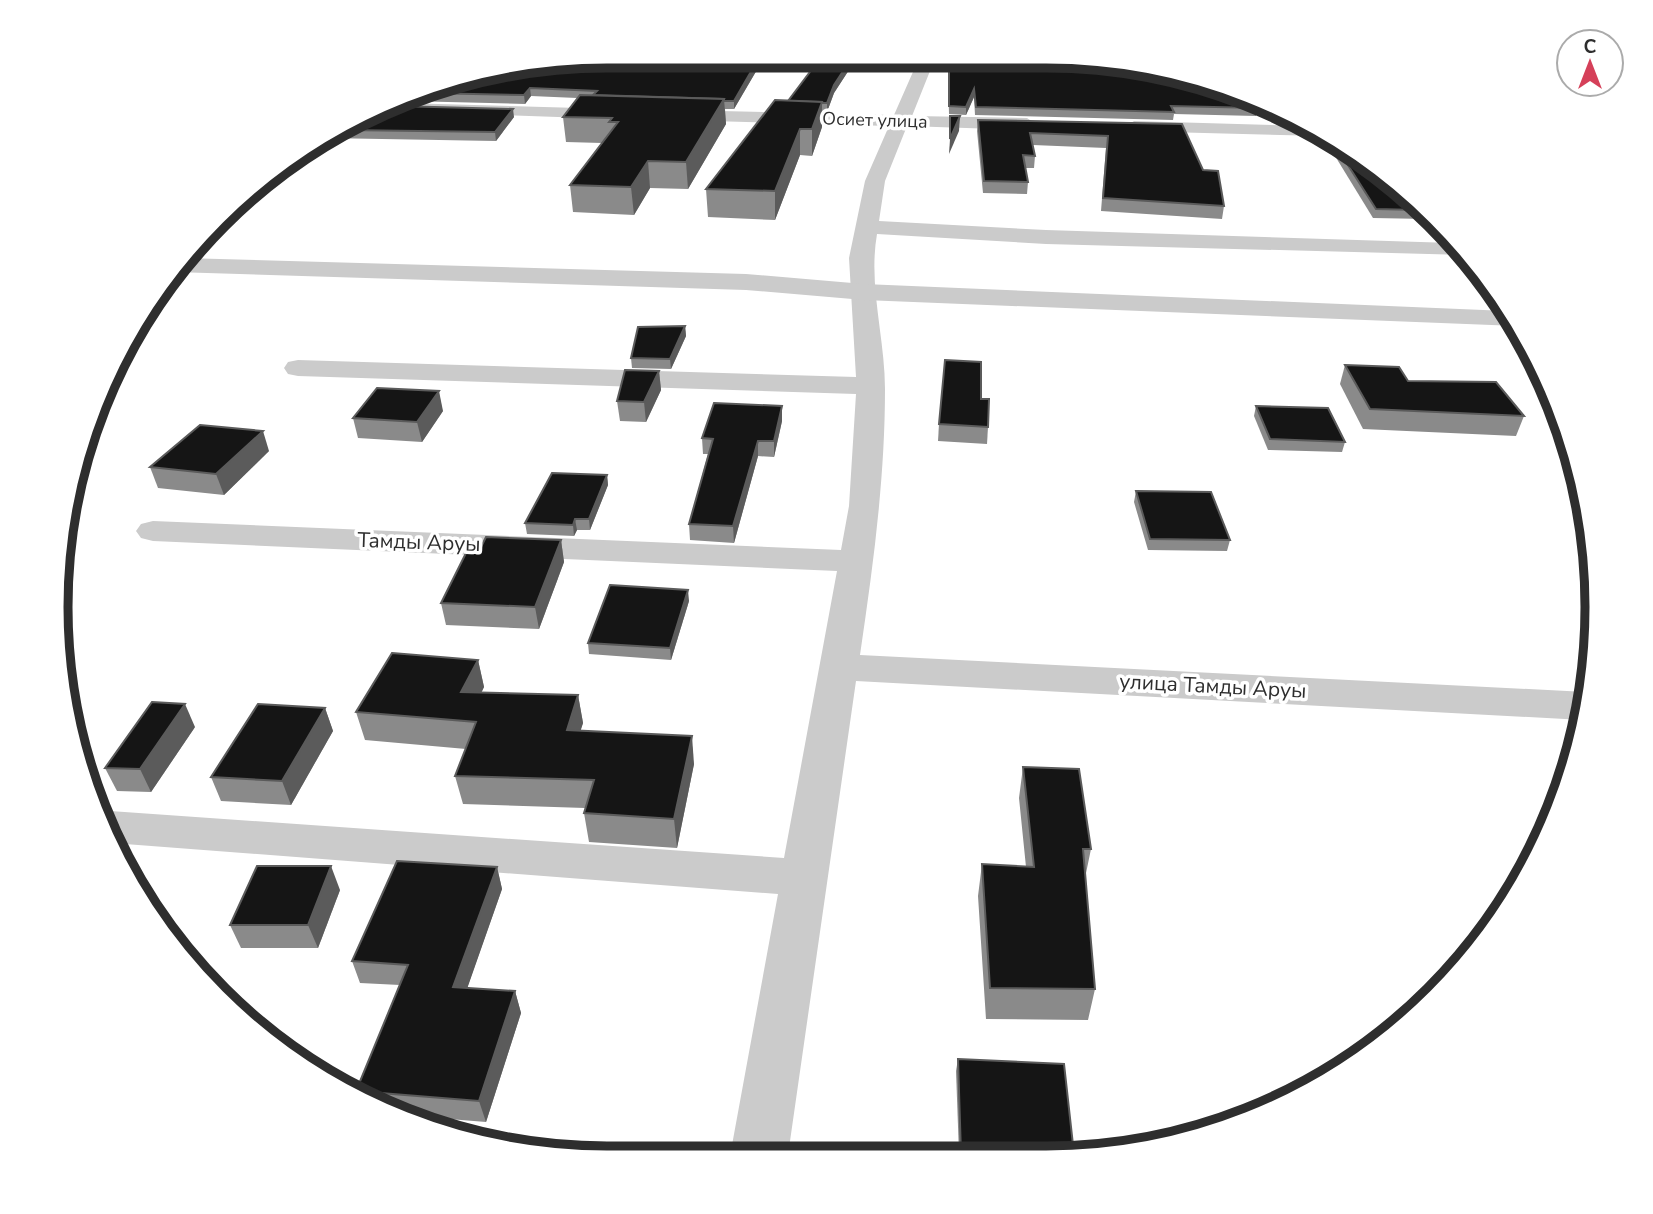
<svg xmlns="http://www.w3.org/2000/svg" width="1653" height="1214" viewBox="0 0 1653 1214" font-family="'Nunito Sans',sans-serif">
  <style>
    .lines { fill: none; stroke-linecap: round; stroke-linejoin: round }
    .minor { fill: #cbcbcb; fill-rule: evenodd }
    .tertiary { fill: #cbcbcb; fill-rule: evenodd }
    .wall { fill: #8a8a8a }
    .shaded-wall { fill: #5b5b5b }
    .building { fill: #151515; stroke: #5b5b5b; stroke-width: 2 }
    .labels { text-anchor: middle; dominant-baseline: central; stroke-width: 7; stroke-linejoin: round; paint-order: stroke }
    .far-street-label { font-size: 18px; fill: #2e2e2e; stroke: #fff }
    .street-label { font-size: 21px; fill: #2e2e2e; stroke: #fff }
    .rim { fill: none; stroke: #2e2e2e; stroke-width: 9 }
  </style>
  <rect width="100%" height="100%" fill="#fff"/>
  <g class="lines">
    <g class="minor">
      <path d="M920 56H936L912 116 1027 118 1036 124 1027 130 907 126 885 181 879 221 1046 230 1452 243 1466 255 1046 244 877 234C868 286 885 337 885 389 885 480 873 566 860 655L1586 692 1589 693 1583 720 856 681 788 1155 730 1156 778 894 112 843 96 810 784 858 837 571 153 541 141 538 136 531 141 524 153 521 841 550 849 506 856 394 298 376 288 374 284 368 288 362 298 360 856 377 849 258 865 181 889 126 676 120 667 115 676 110 894 115Z"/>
      <path d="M402 103 615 109 624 114 615 119 385 111Z"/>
      <path d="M1134 121 1302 126 1323 136 1127 131 1125 127Z"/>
    </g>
    <path class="tertiary" d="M183 258 746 274 864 284 1507 311 1517 326 864 300 746 290 174 272Z"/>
  </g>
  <g class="wall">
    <path d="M607 56H765L734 109H725L726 124 688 189 650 188 634 215 573 212 570 185 602 143 566 142 563 117 577 98 531 96 525 104 407 101 464 75Z"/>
    <path d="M822 56H858L834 93 827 112 822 111V127L812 156 800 155 775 220 708 217 706 189 788 101Z"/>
    <path d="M948 73 1258 108 1256 116 1174 114 1173 120 975 115 974 97 966 115 949 114Z"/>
    <path d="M396 106 514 117 496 141 325 138Z"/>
    <path d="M978 120 1182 124 1203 170 1224 206 1222 219 1101 211 1106 148 1033 145 1035 156 1034 168H1025L1028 182 1027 194 983 193 977 131Z"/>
    <path d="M1325 136 1352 149 1427 219 1373 218 1324 138Z"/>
    <path d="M685 326 686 336 671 369 632 368 631 358Z"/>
    <path d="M1345 365 1408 381 1524 416 1516 436 1363 429 1340 384Z"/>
    <path d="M659 371 661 390 646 422 620 421 617 401Z"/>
    <path d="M782 406V421L774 457 758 456 734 543 690 540 689 524 708 454H703L702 438Z"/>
    <path d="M1256 406 1345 442 1342 452 1268 450 1254 416Z"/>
    <path d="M443 411 422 442 358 438 353 418Z"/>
    <path d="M939 424 988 427 987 444 938 441Z"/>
    <path d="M269 451 224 495 158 488 150 467Z"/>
    <path d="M607 475 608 485 590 530H577L574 536 527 534 525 523Z"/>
    <path d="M1136 491 1230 540 1227 551 1148 550 1134 502Z"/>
    <path d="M561 540 564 562 539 629 446 625 441 603Z"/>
    <path d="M689 601 671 660 589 654 588 643Z"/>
    <path d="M478 660 484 687 481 693 578 695 583 723 580 731 694 764 677 848 589 842 584 813 585 808 463 804 455 776 466 749 365 740 356 712Z"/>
    <path d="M325 708 333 731 291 805 221 801 211 777Z"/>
    <path d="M195 727 151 792 117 791 105 768Z"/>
    <path d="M1023 767 1091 849 1085 878 1095 989 1088 1020 986 1019 978 896 982 864 1026 867 1019 798Z"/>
    <path d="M497 867 502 889 467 988 515 991 521 1013 486 1122 400 1115 363 1101 360 1099 356 1091 400 985 360 983 352 961Z"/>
    <path d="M340 890 318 948H241L230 925Z"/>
    <path d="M958 1059 1074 1154H959L956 1071Z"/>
  </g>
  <g class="shaded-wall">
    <path d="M760 56H765L734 109V101Z"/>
    <path d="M853 56H858L834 93 827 112V103L834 85Z"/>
    <path d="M530 88 531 96 525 104 524 95Z"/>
    <path d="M974 89V97L966 115V107Z"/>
    <path d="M724 99 726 124 688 189 686 162Z"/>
    <path d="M822 102V127L812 156V129Z"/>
    <path d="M513 109 514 117 496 141 495 132Z"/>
    <path d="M960 116 959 131 949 154 950 139Z"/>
    <path d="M800 129V155L775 220V191Z"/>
    <path d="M648 161 650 188 634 215 631 187Z"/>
    <path d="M685 326 686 336 671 369 670 359Z"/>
    <path d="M659 371 661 390 646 422 644 402Z"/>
    <path d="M439 391 443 411 422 442 417 422Z"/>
    <path d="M782 406V421L774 457V441Z"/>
    <path d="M263 431 269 451 224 495 216 474Z"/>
    <path d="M758 441V456L734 543 733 526Z"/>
    <path d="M607 475 608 485 590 530 589 519Z"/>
    <path d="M575 519 577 530 574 536 573 525Z"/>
    <path d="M561 540 564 562 539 629 535 607Z"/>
    <path d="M688 590 689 601 671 660 670 648Z"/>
    <path d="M65 642 71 654 61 664V647Z"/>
    <path d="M478 660 484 687 468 720 461 692Z"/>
    <path d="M578 695 583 723 572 758 567 730Z"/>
    <path d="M185 704 195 727 151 792 140 769Z"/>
    <path d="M325 708 333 731 291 805 282 781Z"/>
    <path d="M692 736 694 764 677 848 674 819Z"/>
    <path d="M331 866 340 890 318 948 308 925Z"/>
    <path d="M497 867 502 889 460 1009 453 987Z"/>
    <path d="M515 991 521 1013 486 1122 479 1101Z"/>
  </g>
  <g class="building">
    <path d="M607 56H760L734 101H724V99L593 95 597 91 530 88 524 95 424 93 464 75Z"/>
    <path d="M822 56H853L834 85 827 103H822V102L788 101Z"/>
    <path d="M952 56H1046L1188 75 1257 106 1258 108 1171 106 1174 112 976 107 974 89 966 107 949 106V65Z"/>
    <path d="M580 95 724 99 686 162 648 161 631 187 570 185 618 122H609L612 118 563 117Z"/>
    <path d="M775 100 822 102 812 129H800L775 191 706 189Z"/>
    <path d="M396 106 513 109 495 132 343 130Z"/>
    <path d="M950 116H960L950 139Z"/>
    <path d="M978 120 1182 124 1203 170 1218 171 1224 206 1103 198 1108 136 1030 133 1035 156 1023 155 1028 182 984 181Z"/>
    <path d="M1332 140 1352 149 1417 210 1376 209Z"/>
    <path d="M685 326 670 359 631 358 638 327Z"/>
    <path d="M945 360 981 362V399H989L988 427 939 424Z"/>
    <path d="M1345 365 1399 367 1408 381 1496 382 1524 416 1370 409Z"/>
    <path d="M625 370 659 371 644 402 617 401Z"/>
    <path d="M377 388 439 391 417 422 353 418Z"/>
    <path d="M714 403 782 406 774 441H758L733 526 689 524 713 439 702 438Z"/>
    <path d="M1256 406 1328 408 1345 442 1270 439Z"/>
    <path d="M200 425 263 431 216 474 150 467Z"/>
    <path d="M552 473 607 475 589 519H575L573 525 525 523Z"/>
    <path d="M1136 491 1211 492 1230 540 1150 539Z"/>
    <path d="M486 537 561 540 535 607 441 603 467 551H479Z"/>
    <path d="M610 585 688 590 670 648 588 643Z"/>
    <path d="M392 653 478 660 461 692 578 695 567 730 692 736 674 819 584 813 594 780 455 776 476 722 356 712Z"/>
    <path d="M152 702 185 704 140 769 105 768Z"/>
    <path d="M258 704 325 708 282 781 211 777Z"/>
    <path d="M1023 767 1079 769 1091 849H1083L1095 989 990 988 982 864 1034 867Z"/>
    <path d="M397 861 497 867 453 987 515 991 479 1101 356 1091 408 965 352 961Z"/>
    <path d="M257 866H331L308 925H230Z"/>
    <path d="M958 1059 1064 1064 1074 1154H961Z"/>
  </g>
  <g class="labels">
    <g class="far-street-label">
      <text transform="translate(875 120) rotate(2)">Осиет улица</text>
    </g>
    <g class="street-label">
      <text transform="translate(419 542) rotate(2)">Тамды Аруы</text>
      <text transform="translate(1213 686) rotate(3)">улица Тамды Аруы</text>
    </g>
  </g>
  <path d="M0 0H1653V1214H0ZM607 68H1046A539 539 0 0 1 1585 607V607A539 539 0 0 1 1046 1146H607A539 539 0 0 1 68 607V607A539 539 0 0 1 607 68Z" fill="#fff" fill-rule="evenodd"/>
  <path class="rim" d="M607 68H1046A539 539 0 0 1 1585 607V607A539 539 0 0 1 1046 1146H607A539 539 0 0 1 68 607V607A539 539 0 0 1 607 68Z"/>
  <g transform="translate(1590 63)"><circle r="33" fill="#ffffff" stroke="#ababab" stroke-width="2"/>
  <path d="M0-5L12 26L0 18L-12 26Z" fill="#d54059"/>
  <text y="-10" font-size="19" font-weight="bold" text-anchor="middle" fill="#2e2e2e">С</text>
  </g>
</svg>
